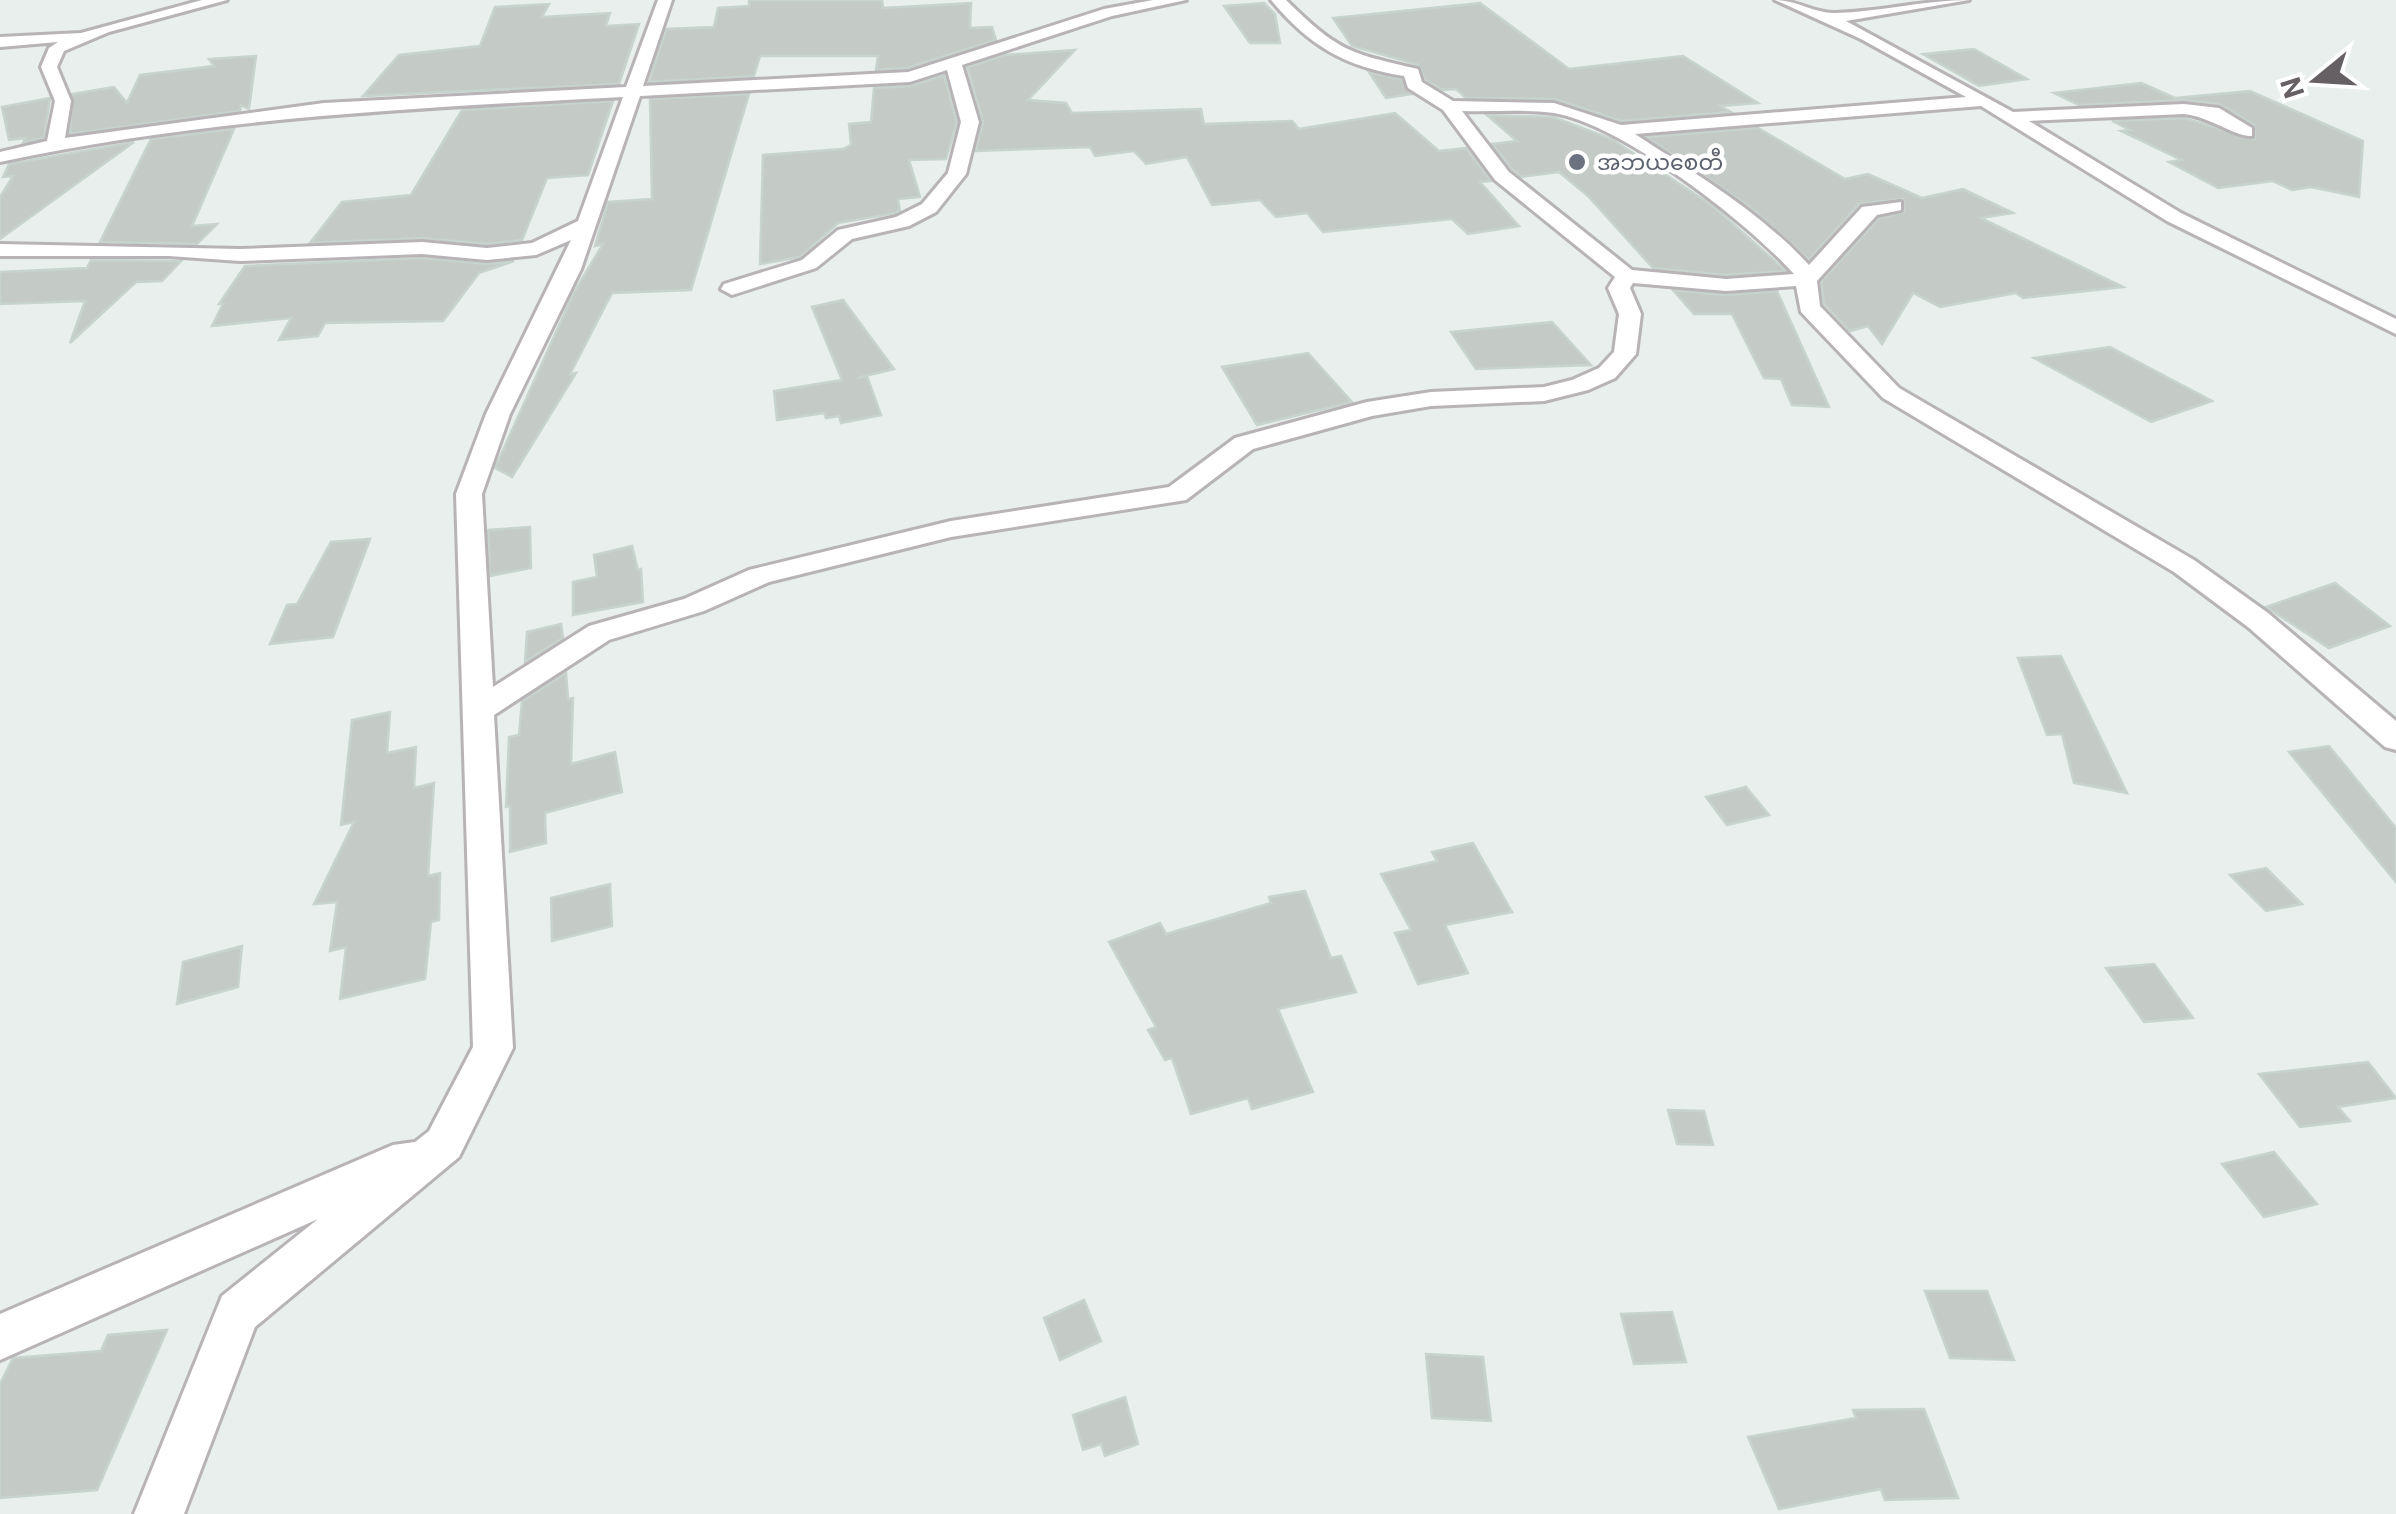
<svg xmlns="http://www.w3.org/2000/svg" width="2396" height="1514" viewBox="0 0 2396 1514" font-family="Roboto,'Noto Sans Myanmar',sans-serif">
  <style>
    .building { fill: #c4cbc7; stroke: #c7d4cd; stroke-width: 2.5 }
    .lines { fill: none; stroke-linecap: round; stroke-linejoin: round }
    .minor-casing { stroke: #b8b3b6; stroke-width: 6 }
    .minor { fill: #fff; fill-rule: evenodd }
    .worship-dot { fill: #6b7280; stroke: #fff; stroke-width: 4 }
    .labels { text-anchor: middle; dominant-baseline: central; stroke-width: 9; stroke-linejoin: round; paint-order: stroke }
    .far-worship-label { font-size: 22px; fill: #5b616d; stroke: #fff; text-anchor: start }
  </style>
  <rect width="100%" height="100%" fill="#e8efec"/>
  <g class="building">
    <path d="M749 0H882L883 8 971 3 970 28 992 27 996 40 907 68 876 70 878 56H760L754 76 649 82 666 29 714 27 718 8 749 6Z"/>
    <path d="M1264 3 1275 14 1280 43H1250L1224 6Z"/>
    <path d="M1480 3 1569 69 1683 56 1758 103 1720 106 1731 112 1621 121 1554 99 1466 98 1456 89 1443 90 1425 80 1419 65 1352 46 1333 18Z"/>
    <path d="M549 4 542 17 610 13 606 26 639 24 619 84 363 96 399 55 480 46 495 7Z"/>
    <path d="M1974 49 2027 79 1979 86 1923 54Z"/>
    <path d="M1075 50 1028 100 1066 103 1072 113 1201 109 1204 124 1292 121 1299 129 1395 113 1439 151 1466 148 1491 181 1480 182 1519 226 1468 234 1452 219 1323 232 1307 213 1276 217 1260 200 1212 205 1187 157 1146 164 1134 151 1095 156 1090 147 976 151 983 121 967 67 1004 55Z"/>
    <path d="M256 56 249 109 241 105 240 111 70 134 72 94 114 87 127 103 140 75 214 66 209 59Z"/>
    <path d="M1369 72 1401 79 1411 94 1386 98Z"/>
    <path d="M944 75 957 122 946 159 909 160 920 197 898 199 900 211 895 213 838 223 800 257 760 264 763 155 843 149 851 145 849 124 871 122 874 88 910 86Z"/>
    <path d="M2141 83 2175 98 2250 91 2363 141 2359 197 2311 187 2292 190 2273 181 2218 188 2169 162 2182 160 2121 131 2130 130 2112 121 2184 118 2255 139 2254 125 2219 104 2184 100 2079 105 2054 93Z"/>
    <path d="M749 94 691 290 612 293 570 374 576 373 512 477 495 468 574 292 603 244 595 246 608 202 652 199 650 99Z"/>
    <path d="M50 98 44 138 23 143 26 138 9 140 2 107Z"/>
    <path d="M613 101 588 175 547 178 522 240 487 244 422 238 310 243 342 202 411 195 462 110Z"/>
    <path d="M1487 115 1553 117 1612 139 1713 206 1786 271 1726 275 1653 268 1588 196 1559 172 1521 177 1512 169 1492 144 1517 141Z"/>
    <path d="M1758 128 1845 179 1868 174 1922 198 1963 189 2013 213 1981 218 2123 287 2023 298 2016 293 1940 307 1913 293 1882 344 1868 326 1850 331 1824 304 1821 282 1879 218 1904 212 1903 199 1859 204 1809 260 1750 207 1646 137Z"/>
    <path d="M234 129 192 226 217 224 197 244 100 242 151 139Z"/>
    <path d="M134 142 0 239V197L13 176 3 177 9 164Z"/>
    <path d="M422 258 487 264 514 261 479 273 443 321 325 323 318 336 279 340 291 318 212 326 223 304H219L245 266Z"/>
    <path d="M91 260 181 261 162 281 136 282 70 343 85 301 0 304V272L87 268Z"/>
    <path d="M1673 290 1726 295 1777 291 1829 407 1792 405 1781 379 1764 378 1732 314H1694Z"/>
    <path d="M843 300 894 369 857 378 867 376 881 415 841 423 839 416 826 418 824 413 777 420 774 391 842 380 812 307Z"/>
    <path d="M1552 322 1591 365 1476 369 1451 332Z"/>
    <path d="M2110 347 2212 401 2151 422 2034 358Z"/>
    <path d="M1308 353 1352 402 1257 425 1222 367Z"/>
    <path d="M530 527 531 568 490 576 488 530Z"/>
    <path d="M370 539 333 637 270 644 287 605 297 604 331 542Z"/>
    <path d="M632 546 638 570 641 569 643 602 573 615V582L597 577 594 555Z"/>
    <path d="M2335 583 2390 626 2329 648 2266 607Z"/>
    <path d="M561 624 563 638 525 662 527 632Z"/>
    <path d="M2061 656 2127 793 2074 783 2062 734 2047 735 2018 658Z"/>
    <path d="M566 673 568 699 573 698 571 764 615 752 622 792 545 813 546 843 510 852V806L506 807 509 737 519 735 522 701Z"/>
    <path d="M390 712 387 753 416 747 414 788 434 783 428 876 440 873 439 920 431 922 425 979 340 999 346 947 330 951 337 902 314 904 354 822 341 825 352 720Z"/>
    <path d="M2329 746 2396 828V882L2289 752Z"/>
    <path d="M1746 787 1769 815 1727 825 1706 797Z"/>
    <path d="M1473 843 1512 912 1445 925 1468 973 1418 984 1395 933 1411 930 1381 874 1437 861 1432 852Z"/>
    <path d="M2266 868 2302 904 2266 911 2230 875Z"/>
    <path d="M610 884 612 926 552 941 551 898Z"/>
    <path d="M1305 891 1331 958 1341 956 1356 992 1278 1009 1313 1092 1252 1109 1248 1098 1191 1114 1172 1058 1165 1060 1148 1030 1156 1027 1109 942 1160 923 1166 934 1271 903 1269 897Z"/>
    <path d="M242 946 238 987 177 1004 183 962Z"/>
    <path d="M2154 964 2193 1018 2144 1022 2106 968Z"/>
    <path d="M2368 1062 2396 1098 2338 1107 2350 1121 2300 1127 2259 1074Z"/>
    <path d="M1668 1110 1704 1111 1713 1145 1677 1144Z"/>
    <path d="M2274 1152 2317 1204 2264 1217 2222 1164Z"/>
    <path d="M1925 1291H1987L2014 1360 1950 1358Z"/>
    <path d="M1084 1300 1101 1341 1060 1360 1044 1318Z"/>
    <path d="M1672 1312 1686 1362 1634 1364 1621 1314Z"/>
    <path d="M167 1330 97 1490 0 1498V1384L13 1358 101 1351 108 1335Z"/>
    <path d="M1426 1354 1483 1357 1491 1421 1432 1418Z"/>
    <path d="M1125 1397 1138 1444 1105 1456 1101 1444 1083 1450 1073 1415Z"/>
    <path d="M1924 1409 1958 1498 1885 1500 1881 1489 1779 1509 1748 1437 1856 1418 1853 1410Z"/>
  </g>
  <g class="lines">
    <defs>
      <path id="minor" d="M202 0H227L109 32 64 51 57 67 71 101 65 138 324 103 626 87 658 0H672L643 86 908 72 1104 9 1153 0H1186L1112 16 962 65 979 122 966 174 936 212 909 226 852 239 816 268 732 295 721 289 724 284 802 260 838 230 896 217 922 204 948 173 961 122 947 70 910 82 640 96 581 269 510 414 482 494 493 687 589 626 684 599 749 570 951 521 1169 487 1235 438 1367 402 1431 392 1544 387 1572 380 1599 368 1614 352 1619 314 1608 288 1615 277 1495 180 1443 110 1408 88 1404 76C1346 67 1309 46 1271 0H1286C1338 51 1348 53 1418 69L1422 82 1453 101 1554 103 1621 125 1966 97 1861 39 1775 0C1796 0 1816 14 1835 13 1880 12 1924 0 1969 0L1846 21 2013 112 2184 104 2219 108 2252 128V136C2235 137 2211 117 2184 114L2029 121 2181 213 2396 319V334L2167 221 1981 106 1635 134C1696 174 1759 211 1809 265L1862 207 1901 202V210L1877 215 1817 281 1820 306 1899 388 2194 560 2268 613 2396 721V750L2385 747 2248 627 2174 572 1883 398 1801 312 1796 286 1726 291 1633 283 1630 288 1641 314 1636 354 1615 378 1588 390 1544 401 1431 406 1372 416 1253 449 1186 500 951 537 769 582 704 611 609 640 494 715 513 1048 459 1157 255 1327 184 1514H134L222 1296 318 1219 0 1360V1314L393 1145 415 1142 429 1131 473 1047 456 494 486 414 571 240 536 255 487 260 422 254 240 261 169 256H0V244L240 249 422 242 487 248 532 243 578 221 623 97C414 108 205 118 0 162V152L47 141 55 101 41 67 49 48 58 42 0 47V37L81 33ZM1462 111C1492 112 1525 109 1554 113 1623 125 1747 222 1794 274L1726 279 1632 270 1509 172Z"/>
    </defs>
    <use href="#minor" class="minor-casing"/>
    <use href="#minor" class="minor"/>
  </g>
  <circle class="worship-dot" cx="1577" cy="162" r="10"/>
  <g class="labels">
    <g class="far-worship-label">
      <text x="1597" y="162">အဘယစေတီ</text>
    </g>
  </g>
  <g transform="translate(2316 80) rotate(252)" stroke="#ffffff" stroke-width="8" paint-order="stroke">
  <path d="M0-8L18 38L0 25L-18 38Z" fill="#665f64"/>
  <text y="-15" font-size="28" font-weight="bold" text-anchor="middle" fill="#665f64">N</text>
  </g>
</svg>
